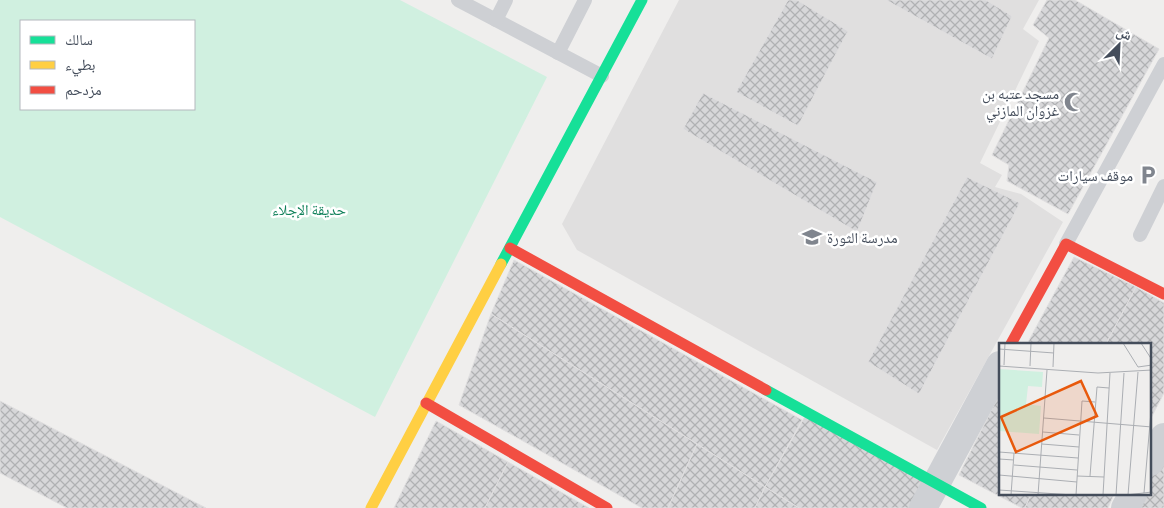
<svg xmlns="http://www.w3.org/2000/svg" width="1164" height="508" viewBox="0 0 1164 508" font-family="Barlow,'Noto Naskh Arabic',sans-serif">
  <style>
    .education { fill: #e0dfdf }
    .park { fill: #d0f0e0; fill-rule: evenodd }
    .building { fill: url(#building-cross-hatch); stroke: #e0dfe0 }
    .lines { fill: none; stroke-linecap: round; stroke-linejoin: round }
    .lane { stroke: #ced0d4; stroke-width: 14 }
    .street { stroke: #ced0d4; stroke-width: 28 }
    .fast { stroke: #16e098; stroke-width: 11 }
    .slow { stroke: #ffcf43; stroke-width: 11 }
    .jam { stroke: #f24e42; stroke-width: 11 }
    .labels { text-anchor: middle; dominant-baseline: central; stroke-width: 5; stroke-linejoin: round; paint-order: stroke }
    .poi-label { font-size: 15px; fill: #444d5b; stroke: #fff; text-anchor: end }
    .park-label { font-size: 15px; fill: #10815a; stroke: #fff }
    .inset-road { fill: none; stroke: #abaeb3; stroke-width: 1 }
    .view { fill: #e8590c; fill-opacity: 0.15; stroke: #e8590c; stroke-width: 2.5 }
    .inset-edge { fill: none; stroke: #444d5b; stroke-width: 2.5 }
  </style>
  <defs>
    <pattern id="building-cross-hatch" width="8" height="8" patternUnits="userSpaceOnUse" patternTransform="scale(1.25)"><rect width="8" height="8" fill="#d7d7d9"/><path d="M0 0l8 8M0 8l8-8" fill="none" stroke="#b0b1b3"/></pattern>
  </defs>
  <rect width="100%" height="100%" fill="#efeeed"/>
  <path class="education" d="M679 0H1039L1023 29 1039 41 980 163 1002 175 995 187 1021 194 1063 222 937 450 577 250 562 224Z"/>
  <path class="park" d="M0 0H400L547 77 375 417 0 217ZM21 21H194V109H21Z"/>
  <g class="building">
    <path d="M788 0H797L848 31 798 126 736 92Z"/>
    <path d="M886 0H986L1012 16 992 59Z"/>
    <path d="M1047 0H1075L1159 49 1068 214 1007 181 1009 165 992 155 1049 38 1033 25Z"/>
    <path d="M703 93 877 182 857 232 683 129Z"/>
    <path d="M967 177 1020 203 919 394 868 362Z"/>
    <path d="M1074 257 1136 287 1106 344H1027Z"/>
    <path d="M514 260 802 420 765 487 491 314Z"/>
    <path d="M1136 287 1164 303V393L1150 420V344H1106Z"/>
    <path d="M491 314 697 444 668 508H642L459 405Z"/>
    <path d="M1000 393V494H1031L1025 508H1022L959 475Z"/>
    <path d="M0 401 206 508H67L0 473Z"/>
    <path d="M807 413 929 480 911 508H799L765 487Z"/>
    <path d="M436 421 508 462 485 508H394Z"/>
    <path d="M697 444 765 487 755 508H668Z"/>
    <path d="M1164 447V508H1131L1138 494H1150V472Z"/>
    <path d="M508 462 589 508H485Z"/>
    <path d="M765 487 799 508H755Z"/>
    <path d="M1031 494H1114L1108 508H1025Z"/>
  </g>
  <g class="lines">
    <g class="lane">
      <path d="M458 0 602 76"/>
      <path d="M496 20 506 0"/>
      <path d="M558 53 585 0"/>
      <path d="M1140 235 1164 186"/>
      <path d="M1066 244 1164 64"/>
    </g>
    <g class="street">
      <path d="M1150 462 1164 437"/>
      <path d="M923 508 1000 365"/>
      <path d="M1125 508 1133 494"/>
    </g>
    <g class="fast">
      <path d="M501 264 642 0"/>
      <path d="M766 390 981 508"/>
    </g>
    <path class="slow" d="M371 508 501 264"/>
    <g class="jam">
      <path d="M510 248 766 390"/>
      <path d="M1011 344 1066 244 1164 294"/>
      <path d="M426 403 607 508"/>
    </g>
  </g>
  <defs>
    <symbol id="mosque-bare" viewBox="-9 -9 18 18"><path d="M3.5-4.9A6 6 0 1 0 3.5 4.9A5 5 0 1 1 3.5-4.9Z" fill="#80858e" stroke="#fff" stroke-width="2.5" paint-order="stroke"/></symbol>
    <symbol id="parking-bare" viewBox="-9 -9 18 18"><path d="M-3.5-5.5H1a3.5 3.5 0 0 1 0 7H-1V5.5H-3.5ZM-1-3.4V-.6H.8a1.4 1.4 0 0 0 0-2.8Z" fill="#80858e" stroke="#fff" stroke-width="2.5" paint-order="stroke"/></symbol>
    <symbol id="school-bare" viewBox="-9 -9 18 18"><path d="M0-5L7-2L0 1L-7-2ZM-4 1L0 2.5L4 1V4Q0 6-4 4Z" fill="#80858e" stroke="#fff" stroke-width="2.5" paint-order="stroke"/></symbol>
  </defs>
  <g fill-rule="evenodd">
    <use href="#mosque-bare" x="1060" y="88" width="28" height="28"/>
    <use href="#parking-bare" x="1134" y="161" width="28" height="28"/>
    <use href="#school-bare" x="798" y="223" width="28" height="28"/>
  </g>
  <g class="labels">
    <g class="poi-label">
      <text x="1059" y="93">مسجد عتبه بن<tspan x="1059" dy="17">غزوان المازني</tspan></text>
      <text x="1133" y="175">موقف سيارات</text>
      <text x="827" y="237" text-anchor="start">مدرسة الثورة</text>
    </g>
    <g class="park-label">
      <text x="309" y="209">حديقة الإجلاء</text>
    </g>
  </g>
  <g transform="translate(999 343)">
    <rect width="152" height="152" fill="#efeeed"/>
    <path d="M0 26 44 29 43 44 29 43 27 61 42 63 40 91 0 88Z" fill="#d0f0e0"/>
    <path class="inset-road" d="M124 0 139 24 153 22M142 0 153 17M0 6 55 10M5 22 6 0M0 23 99 30 153 27M31 23 32 0M54 24 55 0M45 75 153 84M44 89 80 92M43 101 80 104M0 109 79 115M0 116 15 117M15 122 78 127M0 132 78 139M78 133 105 134M91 133 98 44 110 45M0 147 74 152M145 150 153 57M12 152 15 110M39 152 48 27M77 152 83 58 96 59M104 152 111 30M117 152 125 30M127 152 153 149M129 152 139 29"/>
    <path class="view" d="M82 38 98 73 17 109 2 74Z"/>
    <rect width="152" height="152" class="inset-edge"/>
  </g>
  <rect x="20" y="20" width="175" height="90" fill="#ffffff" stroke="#b4b8bd"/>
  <rect x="30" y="36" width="25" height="8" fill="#16e098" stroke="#b4b8bd"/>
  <text x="65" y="45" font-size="15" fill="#444d5b">سالك</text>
  <rect x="30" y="61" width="25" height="8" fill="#ffcf43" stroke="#b4b8bd"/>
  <text x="65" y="70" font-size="15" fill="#444d5b">بطيء</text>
  <rect x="30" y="86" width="25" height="8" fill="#f24e42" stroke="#b4b8bd"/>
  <text x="65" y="95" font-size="15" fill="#444d5b">مزدحم</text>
  <g transform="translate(1119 45) rotate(24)" stroke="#ffffff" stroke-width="4" paint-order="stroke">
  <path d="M0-4L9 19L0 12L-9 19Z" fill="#444d5b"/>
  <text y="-8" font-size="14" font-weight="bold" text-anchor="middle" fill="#444d5b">ش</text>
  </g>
</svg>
